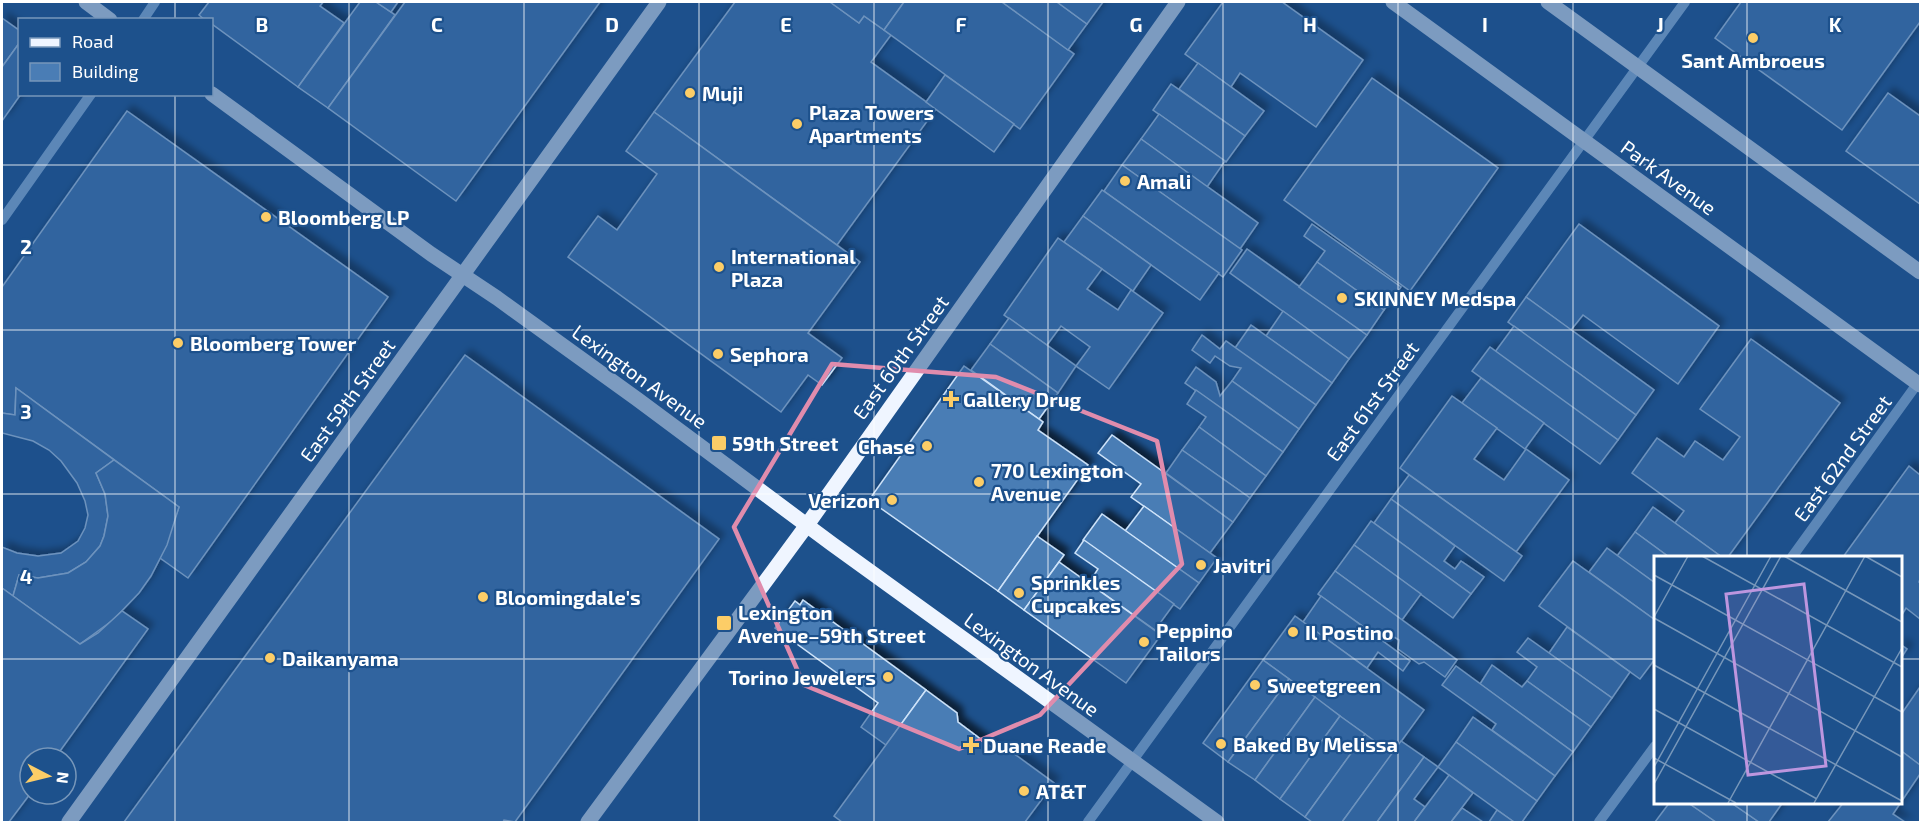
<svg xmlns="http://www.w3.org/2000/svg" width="1922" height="824" viewBox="0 0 1922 824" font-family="'Exo 2',sans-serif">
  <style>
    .building { fill: #4a7db5; stroke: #cee3f9; stroke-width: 1.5; filter: url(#shadow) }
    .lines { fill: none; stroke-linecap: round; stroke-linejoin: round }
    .minor { stroke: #a9caec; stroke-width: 10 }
    .major { stroke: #eff5ff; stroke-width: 15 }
    .marked { fill: none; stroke: #e08cad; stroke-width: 4.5; stroke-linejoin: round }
    .grid { fill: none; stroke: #fff; stroke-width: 1.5; stroke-opacity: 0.55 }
    .poi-dot { fill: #fccd67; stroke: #1d518c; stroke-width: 2 }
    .labels { text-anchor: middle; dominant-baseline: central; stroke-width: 4.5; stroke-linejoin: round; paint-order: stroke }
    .poi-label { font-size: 20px; font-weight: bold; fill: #fff; stroke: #1d518c; text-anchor: start }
    .street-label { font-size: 20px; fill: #fff; stroke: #1d518c }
    .inset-road { fill: none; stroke: #7797ba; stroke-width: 1.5 }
    .view { fill: #bd96df; fill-opacity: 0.15; stroke: #bd96df; stroke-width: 3 }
    .inset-edge { fill: none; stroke: #fff; stroke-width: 3 }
    .grid-label { font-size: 20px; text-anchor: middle; font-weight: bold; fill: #fff; stroke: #1d518c; stroke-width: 4.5; stroke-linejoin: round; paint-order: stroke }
  </style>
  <defs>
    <filter id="shadow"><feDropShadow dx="5.5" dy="-5.5" stdDeviation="3" flood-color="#0009"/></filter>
  </defs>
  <rect width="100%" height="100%" fill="#1d518c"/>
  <g class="building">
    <path d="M209 2H323L320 6 344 23 298 87 212 24V20H205L199 15Z"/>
    <path d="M360 2H376L395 15 328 108 298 87Z"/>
    <path d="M376 2H398L391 12Z"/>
    <path d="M405 2H600L456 201 328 108Z"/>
    <path d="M735 2H830L859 23 864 16 891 35 871 62 936 109 837 245 654 112Z"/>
    <path d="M830 2H904L884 30 864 16 859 23Z"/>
    <path d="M904 2H1002L1074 54 1020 129 884 30Z"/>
    <path d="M1002 2H1057L1087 24 1068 50Z"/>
    <path d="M1057 2H1103L1087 24Z"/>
    <path d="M1223 2H1282L1363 60 1316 127 1240 73 1231 87 1185 54Z"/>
    <path d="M1741 2H1920V22L1842 130 1715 38Z"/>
    <path d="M2 18 20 31V42L2 67Z"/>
    <path d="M20 42 21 94 2 121V67Z"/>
    <path d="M1198 63 1264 111 1245 136 1179 89Z"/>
    <path d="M945 75 1014 124 994 152 926 102Z"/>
    <path d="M1372 78 1498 168 1410 291 1284 200Z"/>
    <path d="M1171 84 1245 136 1226 162 1153 110Z"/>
    <path d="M1888 93 1920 116V204L1846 151Z"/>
    <path d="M127 111 388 297 188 578 160 558 179 507 16 388 15 415 2 413V287Z"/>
    <path d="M654 112 860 262 808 333 842 358 822 385 808 375 781 412 568 257 598 216 617 230 657 174 626 151Z"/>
    <path d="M1159 114 1225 161 1207 187 1141 139Z"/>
    <path d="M1141 139 1258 223 1240 249 1122 165Z"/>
    <path d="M1122 165 1242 250 1223 277 1104 191Z"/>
    <path d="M1102 190 1219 273 1200 300 1083 216Z"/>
    <path d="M1083 216 1151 265 1133 291 1064 242Z"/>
    <path d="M1312 224 1401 287 1384 310 1317 262 1325 251 1304 236Z"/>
    <path d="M1579 224 1719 326 1678 384 1583 315 1571 330 1526 297Z"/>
    <path d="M1058 238 1102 269 1087 289 1118 310 1131 290 1163 313 1109 389 1076 366 1090 347 1061 326 1047 345 1004 315Z"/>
    <path d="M1247 249 1367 335 1349 359 1230 273Z"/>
    <path d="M1317 262 1384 310 1367 335 1299 287Z"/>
    <path d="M1526 297 1654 390 1636 415 1508 322Z"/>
    <path d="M1283 311 1349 359 1332 383 1266 336Z"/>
    <path d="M1009 318 1076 366 1058 393 990 344Z"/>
    <path d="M1251 325 1332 383 1316 405 1235 348Z"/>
    <path d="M1514 326 1636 415 1618 440 1495 352Z"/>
    <path d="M1202 335 1220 349 1226 341 1316 405 1299 429 1232 381 1241 368 1230 366 1215 356 1210 363 1192 350Z"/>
    <path d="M1751 339 1840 403 1728 557H1722L1675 523 1684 511 1632 473 1657 438 1684 457 1695 441 1723 460 1740 437 1700 409Z"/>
    <path d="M990 344 1058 393 1039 419 971 370Z"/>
    <path d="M1490 347 1618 440 1600 464 1472 371Z"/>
    <path d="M465 355 719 539 515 822 504 820 503 822H124Z"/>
    <path d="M964 366 1043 422 1038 430 1088 465 998 591 869 500Z"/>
    <path d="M1196 367 1216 382 1220 396 1232 381 1299 429 1283 452 1185 383Z"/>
    <path d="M1481 378 1544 423 1525 449 1462 403Z"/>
    <path d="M16 388 114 460 96 473 105 494 108 516 104 536 100 546 86 562 68 573 38 578 19 575 13 596 2 588V547L17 553 38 556 61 553 78 541 85 528 88 515 85 501 77 483 61 461 49 450 33 441 2 433V413L15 415Z"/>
    <path d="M1196 390 1283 452 1266 476 1199 427 1206 417 1187 404Z"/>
    <path d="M1452 396 1497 428 1474 459 1504 480 1526 449 1569 480 1516 552 1400 468Z"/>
    <path d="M1199 427 1266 476 1250 498 1182 450Z"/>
    <path d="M1112 435 1233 522 1210 553 1131 497 1141 484 1098 453Z"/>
    <path d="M1182 450 1250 498 1233 522 1166 473Z"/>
    <path d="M114 460 179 507 167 545 151 576 139 593 113 620 80 644 13 596 19 575 38 578 68 573 86 562 100 546 104 536 108 516 105 494 96 473Z"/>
    <path d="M1909 466 1920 475V579L1919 582 1920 583V619L1906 608 1900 618V557H1843Z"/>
    <path d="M1409 475 1522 556 1504 581 1391 499Z"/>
    <path d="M1391 499 1455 546 1444 561 1455 569 1461 561 1484 577 1471 594 1374 523Z"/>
    <path d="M1144 506 1217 558 1199 583 1125 531Z"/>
    <path d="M1653 507 1719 555 1717 557H1669L1635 532Z"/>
    <path d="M1102 514 1199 583 1180 609 1083 540Z"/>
    <path d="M1371 521 1471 594 1453 618 1354 545Z"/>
    <path d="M1635 532 1669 557H1655V583L1617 556Z"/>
    <path d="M1037 536 1064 555 1024 610 998 591Z"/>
    <path d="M1084 540 1174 604 1155 630 1089 583 1098 569 1075 553Z"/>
    <path d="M1354 545 1421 594 1402 620 1335 571Z"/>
    <path d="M1607 548 1655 583V620L1589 572Z"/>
    <path d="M1573 561 1655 620V659L1640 679 1539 606Z"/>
    <path d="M1059 562 1161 635 1126 683 1024 610Z"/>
    <path d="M1335 571 1457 660 1445 677 1424 662 1419 664 1398 649 1399 640 1391 635 1385 642 1318 594Z"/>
    <path d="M2 588 80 644 98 633 122 611 148 629 55 758H30V794L9 822H2Z"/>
    <path d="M1321 596 1410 661 1403 671 1378 652 1367 668 1303 622Z"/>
    <path d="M803 600 926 690 886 745 861 727 878 703 775 628 795 601 800 605Z"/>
    <path d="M1295 616 1424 710 1392 754 1263 660Z"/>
    <path d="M1567 627 1630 672 1612 698 1549 653Z"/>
    <path d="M1528 638 1612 698 1591 727 1527 681 1537 667 1517 652Z"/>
    <path d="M1900 644 1907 649 1900 660Z"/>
    <path d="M1263 660 1289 679 1228 762 1203 743Z"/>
    <path d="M1492 665 1522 687 1527 681 1591 727 1573 752 1480 684Z"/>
    <path d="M1456 666 1573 752 1555 776 1492 730 1496 724 1442 685Z"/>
    <path d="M1289 679 1315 697 1255 780 1228 762Z"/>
    <path d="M1920 687V765L1900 750V716Z"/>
    <path d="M926 690 957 713 958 722 998 752 1009 750 1054 783 1025 822H842L834 816Z"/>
    <path d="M1315 697 1340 716 1280 799 1255 780Z"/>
    <path d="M1340 716 1365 734 1305 817 1280 799Z"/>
    <path d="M1473 717 1555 776 1537 801 1456 742Z"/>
    <path d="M1365 734 1392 754 1342 822H1312L1305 817Z"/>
    <path d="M1401 741 1424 757 1377 822H1342Z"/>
    <path d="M1456 742 1537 801 1522 822H1514L1438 767Z"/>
    <path d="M1900 750 1920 765V774L1893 814 1905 822H1828L1844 802H1900Z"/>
    <path d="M1424 757 1438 767 1414 799 1425 807 1414 822H1377Z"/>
    <path d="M1449 775 1473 793 1451 822H1414Z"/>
    <path d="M1670 802H1687L1716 822H1655Z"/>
    <path d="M1687 802H1730L1759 822H1716Z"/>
    <path d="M1730 802H1775L1781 805 1769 822H1759Z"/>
    <path d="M1462 808 1483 822H1451Z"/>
    <path d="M1497 810 1514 822H1489Z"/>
  </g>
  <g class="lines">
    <g class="minor">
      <path d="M143 20 155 2"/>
      <path d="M2 220 91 94"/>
      <path d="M1792 557 1920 380"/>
      <path d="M1088 822 1685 2"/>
      <path d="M1599 822 1655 746"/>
    </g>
    <g class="major">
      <path d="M86 2 110 20"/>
      <path d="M1393 2 1920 385"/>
      <path d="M1548 2 1920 272"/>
      <path d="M212 94 431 254 497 298 637 399 832 544 1217 822"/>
      <path d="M69 822 659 2"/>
      <path d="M588 822 807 525 1178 2"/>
    </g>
  </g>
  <path d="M0 0H1922V824H0ZM832 364 996 377 1157 441 1182 564 1040 715 959 749 804 685 734 527Z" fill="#1d518c" fill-opacity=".55" fill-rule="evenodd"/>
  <path class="marked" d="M832 364 996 377 1157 441 1182 564 1040 715 959 749 804 685 734 527Z"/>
  <path class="grid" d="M175 2V20M349 2V822M524 2V822M699 2V822M874 2V822M1048 2V822M1223 2V822M1398 2V822M1573 2V822M1747 2V557M175 94V822M2 165H1920M2 330H1920M2 494H1920M2 659H1655M1900 659H1920M1747 802V822"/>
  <g class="poi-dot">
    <circle cx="1753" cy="38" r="6"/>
    <circle cx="690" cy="93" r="6"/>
    <circle cx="797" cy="124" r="6"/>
    <circle cx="1125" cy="181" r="6"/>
    <circle cx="266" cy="217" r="6"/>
    <circle cx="719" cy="267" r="6"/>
    <circle cx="1342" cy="298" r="6"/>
    <circle cx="178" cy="343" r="6"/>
    <circle cx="718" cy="354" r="6"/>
    <path d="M948 390h6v6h6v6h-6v6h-6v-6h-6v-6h6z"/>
    <rect x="711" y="435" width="16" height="16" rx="3"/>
    <circle cx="927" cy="446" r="6"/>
    <circle cx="979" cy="482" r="6"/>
    <circle cx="892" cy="500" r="6"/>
    <circle cx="1201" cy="565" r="6"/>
    <circle cx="1019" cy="593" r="6"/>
    <circle cx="483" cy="597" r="6"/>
    <rect x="716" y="615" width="16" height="16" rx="3"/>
    <circle cx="1293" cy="632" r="6"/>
    <circle cx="1144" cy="642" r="6"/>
    <circle cx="270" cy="658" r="6"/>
    <circle cx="888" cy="677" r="6"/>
    <circle cx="1255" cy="685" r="6"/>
    <circle cx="1221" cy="744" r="6"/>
    <path d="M968 736h6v6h6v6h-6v6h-6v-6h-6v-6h6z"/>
    <circle cx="1024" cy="791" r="6"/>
  </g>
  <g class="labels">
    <g class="poi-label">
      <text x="1753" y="60" text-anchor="middle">Sant Ambroeus</text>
      <text x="702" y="93">Muji</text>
      <text x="809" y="112">Plaza Towers<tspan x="809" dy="23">Apartments</tspan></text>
      <text x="1137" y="181">Amali</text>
      <text x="278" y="217">Bloomberg LP</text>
      <text x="731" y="256">International<tspan x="731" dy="23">Plaza</tspan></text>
      <text x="1354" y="298">SKINNEY Medspa</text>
      <text x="190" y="343">Bloomberg Tower</text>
      <text x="730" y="354">Sephora</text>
      <text x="963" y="399">Gallery Drug</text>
      <text x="732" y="443">59th Street</text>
      <text x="915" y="446" text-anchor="end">Chase</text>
      <text x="991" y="470">770 Lexington<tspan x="991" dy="23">Avenue</tspan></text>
      <text x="880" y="500" text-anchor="end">Verizon</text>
      <text x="1213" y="565">Javitri</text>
      <text x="1031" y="582">Sprinkles<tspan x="1031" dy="23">Cupcakes</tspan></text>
      <text x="495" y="597">Bloomingdale's</text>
      <text x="738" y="612">Lexington<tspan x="738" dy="23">Avenue–59th Street</tspan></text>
      <text x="1156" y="630">Peppino<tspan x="1156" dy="23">Tailors</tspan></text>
      <text x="1305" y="632">Il Postino</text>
      <text x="282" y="658">Daikanyama</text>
      <text x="876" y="677" text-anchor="end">Torino Jewelers</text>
      <text x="1267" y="685">Sweetgreen</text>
      <text x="1233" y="744">Baked By Melissa</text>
      <text x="983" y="745">Duane Reade</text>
      <text x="1036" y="791">AT&amp;T</text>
    </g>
    <g class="street-label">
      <text transform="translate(1669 177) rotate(36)">Park Avenue</text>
      <text transform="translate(900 357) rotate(-54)">East 60th Street</text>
      <text transform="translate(640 376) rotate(36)">Lexington Avenue</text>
      <text transform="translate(347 400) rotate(-54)">East 59th Street</text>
      <text transform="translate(1372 401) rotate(-54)">East 61st Street</text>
      <text transform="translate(1842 458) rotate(-54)">East 62nd Street</text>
      <text transform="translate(1032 664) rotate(36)">Lexington Avenue</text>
    </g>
  </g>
  <g transform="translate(1654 556)">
    <rect width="248" height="248" fill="#1d518c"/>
    <path class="inset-road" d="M48 0 248 111M130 0 248 66M211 0 248 21M0 19 248 156M0 61 34 0M0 62 248 201M0 109 248 245M0 153 163 243M0 202 82 247M0 211 117 0M0 228 127 0M74 247 211 0M160 247 248 92"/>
    <path class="view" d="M150 28 172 210 94 219 72 38Z"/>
    <rect width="248" height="248" class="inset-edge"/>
  </g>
  <g class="grid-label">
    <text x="262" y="32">B</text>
    <text x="437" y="32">C</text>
    <text x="612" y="32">D</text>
    <text x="786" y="32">E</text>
    <text x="961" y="32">F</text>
    <text x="1136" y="32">G</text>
    <text x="1310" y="32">H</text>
    <text x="1485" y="32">I</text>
    <text x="1660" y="32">J</text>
    <text x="1835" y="32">K</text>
    <text x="26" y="254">2</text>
    <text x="26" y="419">3</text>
    <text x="26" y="584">4</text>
  </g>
  <rect width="1922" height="824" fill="none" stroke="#ffffff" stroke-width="6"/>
  <rect x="18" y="18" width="195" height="78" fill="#1d518c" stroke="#7797ba" stroke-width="1.5"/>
  <rect x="30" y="38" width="30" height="9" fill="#eff5ff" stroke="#7797ba" stroke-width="1.5"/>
  <text x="72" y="48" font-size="18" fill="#ffffff">Road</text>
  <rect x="30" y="63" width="30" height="18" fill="#4a7db5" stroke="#7797ba" stroke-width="1.5"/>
  <text x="72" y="78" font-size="18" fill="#ffffff">Building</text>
  <g transform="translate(48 776) rotate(97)"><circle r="28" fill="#1d518c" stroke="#7797ba" stroke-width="1.5"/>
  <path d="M0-4.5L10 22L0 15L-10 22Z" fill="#fccd67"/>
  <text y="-9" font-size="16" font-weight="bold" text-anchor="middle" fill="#ffffff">N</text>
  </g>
</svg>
